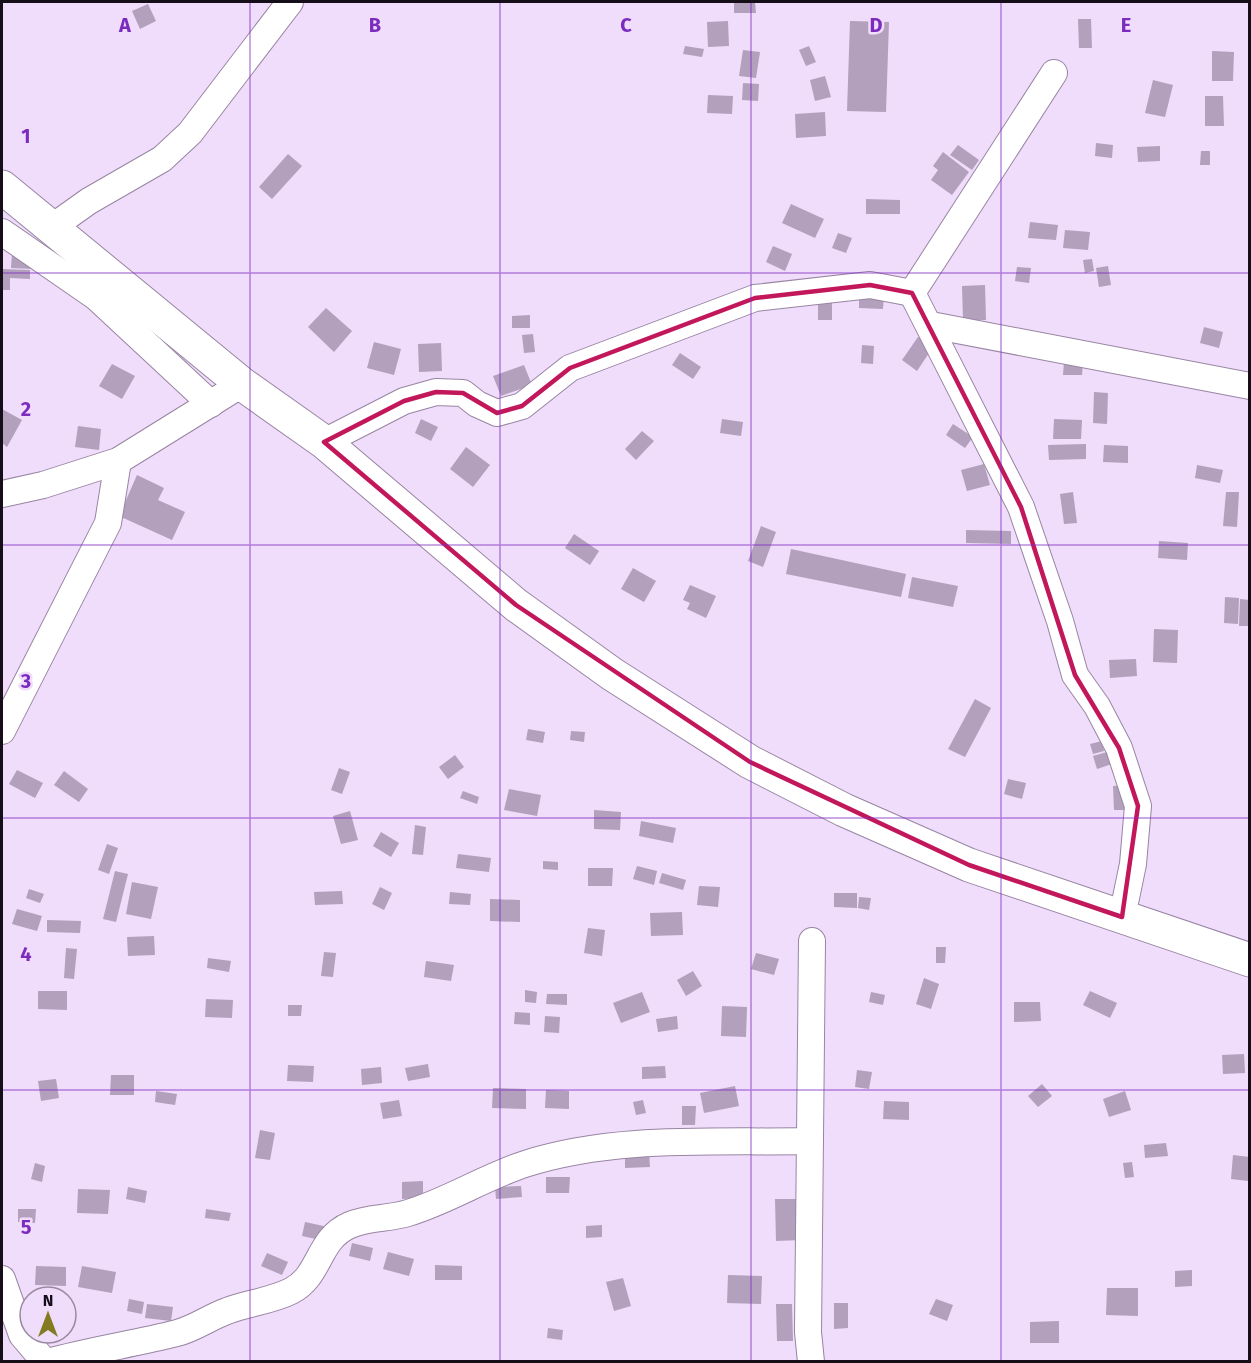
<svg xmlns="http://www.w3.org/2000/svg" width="1251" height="1363" viewBox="0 0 1251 1363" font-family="'Fira Sans',sans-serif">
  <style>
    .building { fill: #b3a0bd }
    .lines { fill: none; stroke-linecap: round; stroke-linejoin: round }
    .minor-casing { stroke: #9885a2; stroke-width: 28 }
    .major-casing { stroke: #9885a2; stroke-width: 35 }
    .minor { stroke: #fff; stroke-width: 26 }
    .major { stroke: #fff; stroke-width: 33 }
    .marked { fill: none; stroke: #c2185b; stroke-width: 4.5; stroke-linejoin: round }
    .grid { fill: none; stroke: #7b2cbf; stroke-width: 1.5; stroke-opacity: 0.55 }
    .grid-label { font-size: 20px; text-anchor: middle; font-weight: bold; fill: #7b2cbf; stroke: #f0dcfb; stroke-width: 5; stroke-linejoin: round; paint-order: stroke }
  </style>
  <rect width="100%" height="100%" fill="#f0dcfb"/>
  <g class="building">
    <path d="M734 2H755L756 13H734Z"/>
    <path d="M148 4 156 21 140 29 132 11Z"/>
    <path d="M1078 19H1091L1092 48H1079Z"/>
    <path d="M728 21 729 46 708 47 707 22Z"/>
    <path d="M850 21 889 22 886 112 847 111Z"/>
    <path d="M685 46 704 49 702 57 683 54Z"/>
    <path d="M809 46 816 62 806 66 799 50Z"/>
    <path d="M743 50 760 52 756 78 739 76Z"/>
    <path d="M1212 51 1234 52 1233 81H1212Z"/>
    <path d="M825 76 831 97 815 101 810 80Z"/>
    <path d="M1153 80 1173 85 1165 117 1145 113Z"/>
    <path d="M743 83 759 84 758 101 742 100Z"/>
    <path d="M708 95 733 96 732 114 707 113Z"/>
    <path d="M1205 96H1223L1224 126H1205Z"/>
    <path d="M825 112 826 136 796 138 795 114Z"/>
    <path d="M1096 143 1113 145 1112 158 1095 156Z"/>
    <path d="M958 145 979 160 972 170 950 155Z"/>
    <path d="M1160 146V161L1138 162 1137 147Z"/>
    <path d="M1201 151H1210V165H1200Z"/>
    <path d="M943 152 969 172 952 195 931 180 938 170 933 166Z"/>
    <path d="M288 154 302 166 272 199 259 187Z"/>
    <path d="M866 199 900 200V214H866Z"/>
    <path d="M791 204 824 219 815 238 782 223Z"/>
    <path d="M1030 222 1058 225 1056 240 1028 238Z"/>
    <path d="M1065 230 1090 232 1088 250 1063 248Z"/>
    <path d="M838 233 852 238 846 253 832 248Z"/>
    <path d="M773 246 792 254 785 271 766 262Z"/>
    <path d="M12 253H32V269L11 268Z"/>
    <path d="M1092 259 1094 271 1085 273 1083 260Z"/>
    <path d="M1108 266 1111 285 1099 287 1096 268Z"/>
    <path d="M1017 267 1031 268 1029 283 1015 281Z"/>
    <path d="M2 269 30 270V279L10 278V290H2Z"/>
    <path d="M985 285 986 320H963L962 286Z"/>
    <path d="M859 294 884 295 883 309 859 308Z"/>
    <rect x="818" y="302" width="14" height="18"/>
    <path d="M326 308 352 331 334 352 308 327Z"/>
    <path d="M530 315V328H512V316Z"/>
    <path d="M1204 327 1223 332 1219 348 1200 343Z"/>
    <path d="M533 334 535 352 524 353 522 335Z"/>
    <path d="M918 337 933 347 917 371 902 360Z"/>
    <path d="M374 342 401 349 394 375 367 368Z"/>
    <path d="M441 343 442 371 419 372 418 344Z"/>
    <path d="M862 345 874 346 873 364 861 363Z"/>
    <path d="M680 353 701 367 693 379 672 365Z"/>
    <path d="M1064 362 1083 363 1082 375H1063Z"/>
    <path d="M112 364 135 376 122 399 99 386Z"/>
    <path d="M524 365 532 385 501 396 493 376Z"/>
    <path d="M1094 392 1108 393 1107 424 1093 423Z"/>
    <path d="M2 409 22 420 7 447 2 443Z"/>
    <path d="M421 419 438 427 431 441 415 433Z"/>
    <path d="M722 419 743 422 741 436 720 433Z"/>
    <path d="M1054 419 1082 420 1081 439H1053Z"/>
    <path d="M953 424 973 437 965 448 946 435Z"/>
    <path d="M78 426 101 429 99 450 75 447Z"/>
    <path d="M642 431 654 441 636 460 625 449Z"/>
    <path d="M1086 444V459L1049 460 1048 445Z"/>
    <path d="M1104 445 1128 446V463L1103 462Z"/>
    <path d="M466 447 490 465 473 487 450 469Z"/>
    <path d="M984 464 990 485 967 491 961 470Z"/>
    <path d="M1197 465 1223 470 1220 483 1195 478Z"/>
    <path d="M137 475 164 488 158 500 185 512 172 540 119 516Z"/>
    <path d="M1073 492 1077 523 1064 524 1060 494Z"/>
    <path d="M1226 492H1239L1237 527 1223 526Z"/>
    <path d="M761 526 776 532 763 567 748 561Z"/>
    <path d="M966 530 1011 531V544L966 543Z"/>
    <path d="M574 534 599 551 590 565 565 548Z"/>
    <path d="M1159 541 1188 543 1187 560 1158 558Z"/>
    <path d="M791 549 906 574 901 597 786 574Z"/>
    <path d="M633 568 656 581 644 602 621 589Z"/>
    <path d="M912 577 958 586 953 607 908 598Z"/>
    <path d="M690 585 716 596 706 618 687 609 690 603 683 600Z"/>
    <path d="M1225 597 1239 598 1238 624 1224 623Z"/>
    <path d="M1240 599 1250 600V626H1239Z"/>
    <path d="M1154 629 1178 630 1177 663 1153 662Z"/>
    <path d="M1136 659 1137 676 1110 678 1109 660Z"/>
    <path d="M975 699 991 708 965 757 948 749Z"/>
    <path d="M528 729 545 732 543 743 526 740Z"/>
    <path d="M571 731 585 732 584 742 570 740Z"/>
    <path d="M1102 741 1104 751 1093 754 1090 744Z"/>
    <path d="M1107 752 1112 764 1097 769 1093 756Z"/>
    <path d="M455 755 464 767 448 779 439 767Z"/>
    <path d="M339 768 350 772 342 794 331 790Z"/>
    <path d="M17 770 43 783 35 798 9 784Z"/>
    <path d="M64 771 88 789 79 802 54 785Z"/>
    <path d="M1008 779 1026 783 1022 799 1004 794Z"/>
    <path d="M1125 785 1126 810H1114L1113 786Z"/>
    <path d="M509 789 541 795 537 816 504 810Z"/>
    <path d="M463 791 479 797 477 804 460 798Z"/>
    <path d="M594 810 621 812 620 830 594 829Z"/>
    <path d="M350 811 358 840 341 844 333 816Z"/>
    <path d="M641 821 676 828 673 843 639 836Z"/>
    <path d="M415 825 426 827 423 855 412 854Z"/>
    <path d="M381 832 399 843 391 857 373 846Z"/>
    <path d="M107 844 118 848 109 874 98 870Z"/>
    <path d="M458 854 491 858 489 872 456 868Z"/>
    <path d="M543 861 558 862V870L543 869Z"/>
    <path d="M637 866 657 871 654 885 633 879Z"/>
    <path d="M588 868H613L612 886H588Z"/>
    <path d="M115 871 128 874 116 922 103 919Z"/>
    <path d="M662 873 686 880 683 890 659 883Z"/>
    <path d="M132 882 158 887 151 919 126 914Z"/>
    <path d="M699 886 720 887 718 907 697 905Z"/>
    <path d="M380 887 392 893 384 910 372 904Z"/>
    <path d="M29 889 44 894 40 903 26 898Z"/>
    <path d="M342 891 343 904 315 905 314 892Z"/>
    <path d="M450 892 471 894 470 905 449 904Z"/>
    <path d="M834 893H857V908L834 907Z"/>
    <path d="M859 897 871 898 869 910 858 908Z"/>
    <path d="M490 899 520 900V922L490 921Z"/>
    <path d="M17 909 42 916 37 931 12 924Z"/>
    <path d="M682 912 683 935 651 936 650 913Z"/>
    <path d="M47 920 81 921 80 933 47 932Z"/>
    <path d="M588 928 605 930 602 956 584 953Z"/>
    <path d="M154 936 155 955 128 956 127 937Z"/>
    <path d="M936 947H946L945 963H936Z"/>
    <path d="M66 948 77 949 74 979 64 978Z"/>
    <path d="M324 952 336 953 333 977 321 976Z"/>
    <path d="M756 953 779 959 774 975 751 969Z"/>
    <path d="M208 958 231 961 229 972 207 968Z"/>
    <path d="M426 961 454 965 451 981 424 977Z"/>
    <path d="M693 971 702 986 686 996 677 980Z"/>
    <path d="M924 978 939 984 931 1009 916 1004Z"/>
    <path d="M525 990 537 992 536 1003 525 1002Z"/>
    <path d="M38 991H67V1010L38 1009Z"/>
    <path d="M1090 991 1117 1003 1110 1018 1083 1005Z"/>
    <path d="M642 992 650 1012 621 1023 613 1003Z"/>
    <path d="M871 992 885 995 883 1005 869 1002Z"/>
    <path d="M547 994H567V1005L546 1004Z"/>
    <path d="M206 999 233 1000 232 1018 205 1017Z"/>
    <path d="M1014 1002H1040L1041 1021 1014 1022Z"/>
    <path d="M288 1005H302L301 1016H288Z"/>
    <path d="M722 1006 747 1007 746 1037 721 1036Z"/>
    <path d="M515 1012 530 1013V1025L514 1024Z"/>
    <path d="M545 1016 560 1017 559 1033 544 1032Z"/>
    <path d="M677 1016 678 1029 658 1032 656 1019Z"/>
    <path d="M1244 1054 1245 1073 1223 1074 1222 1055Z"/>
    <path d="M428 1064 430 1077 408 1081 405 1068Z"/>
    <path d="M288 1065 314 1066 313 1082 287 1081Z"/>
    <path d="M665 1066 666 1078 642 1079V1067Z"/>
    <path d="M381 1067 382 1083 362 1085 361 1069Z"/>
    <path d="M857 1070 872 1072 869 1089 855 1087Z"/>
    <path d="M111 1075H134V1095H110Z"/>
    <path d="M56 1079 59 1098 41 1101 38 1081Z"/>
    <path d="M1042 1084 1052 1096 1038 1107 1028 1096Z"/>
    <path d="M735 1086 739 1106 704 1113 700 1093Z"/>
    <path d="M493 1088 526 1089V1109L492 1108Z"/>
    <path d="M546 1090 569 1091V1109L545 1108Z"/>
    <path d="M156 1091 177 1094 175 1105 155 1102Z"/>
    <path d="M1125 1091 1131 1110 1109 1117 1103 1099Z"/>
    <path d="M399 1100 402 1116 383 1119 380 1103Z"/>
    <path d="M643 1100 646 1113 636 1115 633 1102Z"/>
    <path d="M884 1101 909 1102V1120L883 1119Z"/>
    <path d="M682 1106H696L695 1125H682Z"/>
    <path d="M260 1130 275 1133 270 1160 255 1158Z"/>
    <path d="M1166 1143 1168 1156 1145 1158 1144 1145Z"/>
    <path d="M649 1150 650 1167 625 1168V1151Z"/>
    <path d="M1233 1155 1250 1157 1248 1181 1231 1179Z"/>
    <path d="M1132 1162 1134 1177 1125 1178 1123 1163Z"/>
    <path d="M35 1163 45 1166 42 1182 31 1179Z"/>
    <path d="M546 1177H570L569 1193H546Z"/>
    <path d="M423 1181V1198L402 1199V1182Z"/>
    <path d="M521 1186 522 1197 496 1199 495 1187Z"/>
    <path d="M128 1187 147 1191 145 1203 126 1199Z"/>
    <path d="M78 1189 110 1190 108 1214 77 1213Z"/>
    <path d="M775 1199H801L802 1240 776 1241Z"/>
    <path d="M18 1209H36L35 1223 18 1222Z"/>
    <path d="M206 1209 231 1213 229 1221 205 1218Z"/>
    <path d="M305 1222 328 1227 325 1241 302 1236Z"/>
    <path d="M602 1225V1237L586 1238V1226Z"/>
    <path d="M352 1243 373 1248 370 1261 349 1256Z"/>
    <path d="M388 1252 414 1259 409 1276 383 1269Z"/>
    <path d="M267 1253 288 1262 282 1275 261 1266Z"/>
    <path d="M435 1265 462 1266V1280H435Z"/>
    <path d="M36 1266 66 1267V1286L35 1285Z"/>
    <path d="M82 1266 116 1272 112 1293 78 1287Z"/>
    <path d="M1192 1270V1286L1175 1287V1271Z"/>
    <path d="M728 1275 762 1276 761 1304 727 1303Z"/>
    <path d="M623 1278 631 1306 614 1311 606 1282Z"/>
    <path d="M1107 1288H1138V1316L1106 1315Z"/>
    <path d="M129 1299 144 1302 142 1314 127 1311Z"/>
    <path d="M936 1299 953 1305 947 1321 929 1314Z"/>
    <path d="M834 1303H848V1328L834 1329Z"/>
    <path d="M147 1304 173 1307 171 1321 145 1318Z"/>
    <path d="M776 1304H792L793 1341H777Z"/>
    <path d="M1059 1321V1343H1030V1322Z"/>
    <path d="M548 1328 563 1330 562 1340 547 1338Z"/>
  </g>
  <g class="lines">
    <defs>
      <g id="minor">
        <path d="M1054 73 912 293 1021 507 1060 621 1075 675 1097 706 1119 748 1138 806 1133 864 1122 917"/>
        <path d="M51 228 89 201 162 159 190 133 290 2"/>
        <path d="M2 232 96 297 211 404"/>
        <path d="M931 325 1250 386"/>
        <path d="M324 442 404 401 436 392 463 393 477 404 497 413 522 406 570 368 755 298 870 285 912 293"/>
        <path d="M2 494 43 485 118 461 242 384"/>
        <path d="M2 731 108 523 118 461"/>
        <path d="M2 1279 22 1335 45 1362"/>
        <path d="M48 1362C91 1350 134 1344 177 1333 194 1329 210 1317 227 1311 248 1303 271 1301 291 1291 321 1276 317 1239 350 1225 368 1217 389 1219 408 1213 448 1201 485 1177 525 1164 616 1135 716 1143 810 1141"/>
        <path d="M811 1362 808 1332 812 941"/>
      </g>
      <path id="major" d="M2 187 242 384 324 442 516 605 612 674 750 762 844 810 969 865 1250 960"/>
    </defs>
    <use href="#minor" class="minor-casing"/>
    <use href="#major" class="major-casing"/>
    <use href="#minor" class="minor"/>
    <use href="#major" class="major"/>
  </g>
  <path class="marked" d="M870 285 912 293 1021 507 1075 675 1119 748 1138 806 1122 917 969 865 750 762 516 605 324 442 404 401 436 392 463 393 497 413 522 406 570 368 755 298Z"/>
  <path class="grid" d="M250 2V1362M500 2V1362M751 2V1362M1001 2V1362M2 273H1250M2 545H1250M2 818H1250M2 1090H1250"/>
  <g class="grid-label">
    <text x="125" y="32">A</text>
    <text x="375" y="32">B</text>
    <text x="626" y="32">C</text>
    <text x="876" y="32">D</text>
    <text x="1126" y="32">E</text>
    <text x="26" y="143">1</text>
    <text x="26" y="416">2</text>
    <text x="26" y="688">3</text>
    <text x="26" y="961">4</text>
    <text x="26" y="1234">5</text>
  </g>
  <rect width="1251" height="1363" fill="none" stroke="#150e19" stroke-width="6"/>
  <g transform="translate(48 1315)"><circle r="28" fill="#f0dcfb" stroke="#988aa1" stroke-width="1.5"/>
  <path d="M0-4.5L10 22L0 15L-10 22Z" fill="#837b21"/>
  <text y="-9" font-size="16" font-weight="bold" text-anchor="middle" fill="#150e19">N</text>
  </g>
</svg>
